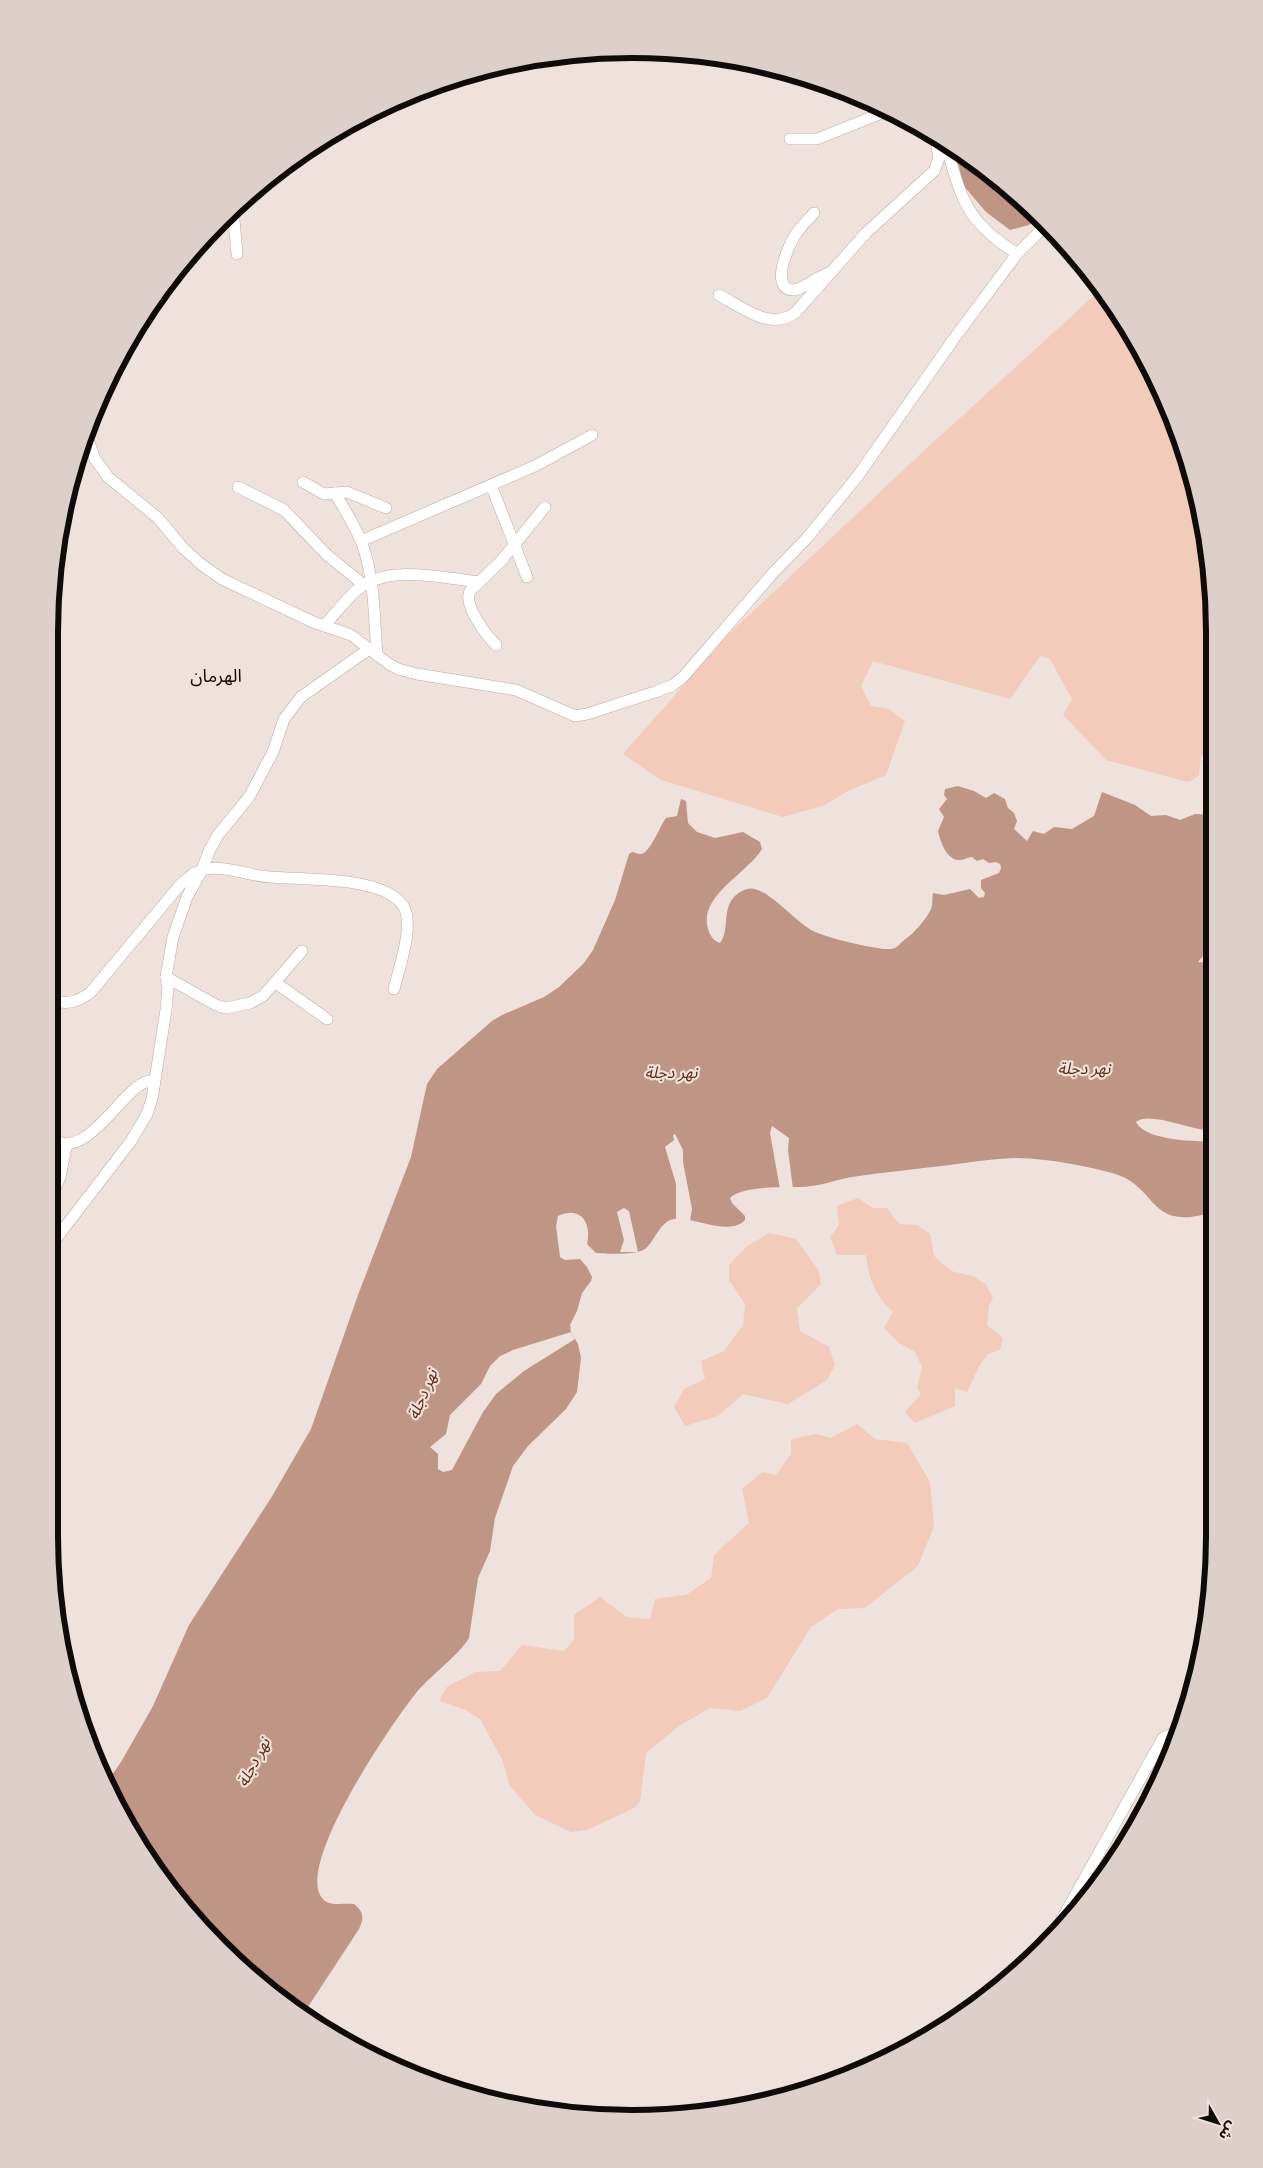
<svg xmlns="http://www.w3.org/2000/svg" width="1263" height="2168" viewBox="0 0 1263 2168" font-family="'Golos Text','Noto Sans Arabic',sans-serif">
  <style>
    .green { fill: #f2cbba }
    .water { fill: #bf9685 }
    .pier { fill: #efe1dc }
    .lines { fill: none; stroke-linecap: round; stroke-linejoin: round }
    .minor-casing { stroke: #b9aca7; stroke-width: 12 }
    .minor { stroke: #fff; stroke-width: 11 }
    .labels { text-anchor: middle; dominant-baseline: central; stroke-width: 4.5; stroke-linejoin: round; paint-order: stroke }
    .water-label { font-size: 16px; font-style: italic; fill: #612c12; stroke: #efe1dc }
    .quarter-label { font-size: 18px; fill: #0f0b09; stroke: #efe1dc }
    .rim { fill: none; stroke: #0f0b09; stroke-width: 6 }
  </style>
  <rect width="100%" height="100%" fill="#efe1dc"/>
  <g class="green">
    <path d="M1099 291 1136 340 1183 444 1213 593V747L1201 756 1199 776 1188 782 1106 760 1063 715 1072 699 1050 659 1040 656 1010 699 873 661 861 686 871 706 889 709 905 721 886 775 848 791 825 805 783 817 661 780 623 754 729 634 928 447Z"/>
    <path d="M858 1198 873 1208H887L899 1224 917 1225 930 1234 934 1256 951 1271 972 1276 986 1284 993 1298 989 1306 987 1325 1003 1338 1000 1350 988 1354 979 1366 967 1392 955 1388V1406L915 1423 905 1412 921 1394 917 1388 922 1367 915 1352 899 1343 884 1328 893 1312C874 1294 869 1280 866 1255H837L830 1237 839 1225 837 1206Z"/>
    <path d="M770 1233 796 1239 819 1271 821 1284 797 1308 800 1331 829 1347 835 1365 827 1380 788 1404 743 1394 718 1416 685 1426 674 1407 684 1389 705 1379 701 1361 724 1351 743 1325 745 1304 729 1280V1265L747 1246Z"/>
    <path d="M857 1424 875 1439 907 1443 930 1482 934 1526 918 1566 865 1608 838 1609 811 1627 767 1698 740 1711 710 1708 679 1726 646 1753 640 1801 634 1808 587 1830 571 1832 535 1815 510 1786 502 1759 480 1719 465 1710 439 1701 447 1687 475 1672 500 1671 522 1645 564 1651 574 1640V1615L600 1597 627 1617 650 1619 655 1599 686 1595 711 1578 714 1555 749 1523 742 1489 762 1472 776 1475 791 1454V1439L816 1434 831 1438Z"/>
  </g>
  <g class="water">
    <path d="M950 144 955 147 1040 216 1029 225 1010 230 986 212 963 185 959 167Z"/>
    <path d="M958 786 974 791 986 798 994 793 1005 799 1008 808 1014 813 1017 821 1014 829 1027 841 1033 831 1044 834 1054 827 1072 829 1094 816 1102 792 1135 805 1151 816 1166 815 1180 820 1195 814 1213 815V944L1198 962 1213 963V1130C1194 1132 1149 1110 1136 1122 1144 1140 1195 1142 1213 1141V1212C1146 1233 1159 1185 1112 1173 1082 1165 1050 1159 1018 1158 996 1158 972 1162 950 1165 917 1169 885 1172 852 1177 835 1180 817 1187 800 1187 784 1187 741 1186 730 1198L732 1203 745 1216V1220C729 1237 693 1216 674 1219 659 1222 656 1240 645 1249 638 1255 606 1254 596 1253L587 1244C592 1223 581 1205 558 1216L556 1226 560 1257 565 1260 580 1259 587 1267 592 1277 591 1281 582 1293 577 1311 570 1325 571 1332 578 1344 581 1358 577 1392 566 1409 528 1446 513 1466 495 1518 490 1551 478 1578 469 1638C458 1656 431 1675 416 1693 395 1719 288 1873 325 1901 332 1906 345 1903 354 1904 364 1912 364 1918 359 1929L302 2016 220 1949 169 1891 109 1795 105 1785 121 1762 153 1706 189 1625 271 1498 311 1429 358 1295 411 1157 427 1084 437 1069 492 1021 502 1015 544 997 559 987 584 963 593 950 615 900 629 854 632 852C634 852 637 854 640 854 650 855 660 825 666 818L677 816 681 799 686 801 688 823 697 832 715 838 743 832 760 842 762 849C748 873 698 896 708 929 710 935 713 941 720 943 732 929 717 899 747 889 764 883 796 923 813 931 829 938 848 942 865 946 873 947 887 951 895 948 899 946 903 940 907 938 915 932 927 918 931 909 933 904 932 898 933 893L944 895 970 889 979 898 984 897 985 893 981 888V880L999 873 1001 868 1000 864 996 862 989 863 983 859 977 861 972 857C968 857 964 860 960 860 947 861 940 841 938 831L944 817 939 809 947 799 944 795 945 789Z"/>
  </g>
  <g class="pier">
    <path d="M772 1126 789 1138 788 1150 793 1189H780L770 1133Z"/>
    <path d="M675 1134 683 1150V1162L692 1209 690 1221 676 1219V1184L665 1147 674 1140 673 1135Z"/>
    <path d="M624 1208 629 1211 638 1252H620L624 1240 617 1212Z"/>
    <path d="M571 1332 575 1339 524 1371 496 1394 483 1412 452 1470 443 1472 438 1469V1454L430 1447 446 1434 450 1415 481 1384 490 1366 500 1356 513 1350Z"/>
  </g>
  <g class="lines">
    <defs>
      <g id="minor">
        <path d="M790 139H817L887 111"/>
        <path d="M945 142C954 171 960 205 983 227 993 238 1005 246 1017 254"/>
        <path d="M233 208 237 254"/>
        <path d="M814 213C808 220 801 226 796 234 789 244 768 290 794 290 803 289 818 276 829 273"/>
        <path d="M719 295C742 307 770 331 795 313L866 233 934 171 939 158 935 136"/>
        <path d="M85 432 95 459 108 477 158 518 183 548 202 565 222 579 313 622 351 635 389 664 398 669 417 674 516 690 575 716 587 714 655 692 673 685 683 677 774 572 807 538 857 477 953 340 1017 254 1047 224"/>
        <path d="M303 482 324 494 347 492 386 508"/>
        <path d="M491 485 527 577"/>
        <path d="M238 487 284 510 327 555 364 585"/>
        <path d="M335 493C344 509 354 524 361 541 375 576 374 618 377 655"/>
        <path d="M361 541 537 465 592 435"/>
        <path d="M324 626C335 614 346 599 358 589 389 564 443 578 479 582"/>
        <path d="M496 645C486 635 461 602 471 590L501 561 545 507"/>
        <path d="M166 977 216 1005 226 1008 250 1003 263 996 302 951"/>
        <path d="M276 983 327 1019"/>
        <path d="M52 1000C67 1005 77 1002 90 993L180 885C187 879 193 872 202 870 223 864 248 876 270 877 303 880 381 876 402 904 416 922 399 968 394 989"/>
        <path d="M52 1140C88 1161 122 1088 148 1081L154 1086"/>
        <path d="M52 1195 60 1177 67 1143"/>
        <path d="M52 1244 131 1141 147 1114 152 1099 166 1010 168 988 166 977 173 937 187 897 202 870 209 851 218 835 249 797 273 752 284 719 301 697 369 649"/>
        <path d="M1052 1937 1163 1738 1175 1733 1178 1734"/>
      </g>
    </defs>
    <use href="#minor" class="minor-casing"/>
    <use href="#minor" class="minor"/>
  </g>
  <g class="labels">
    <g class="water-label">
      <text x="1084" y="1068">نهر دجلة</text>
      <text x="671" y="1072">نهر دجلة</text>
      <text transform="translate(422 1394) rotate(-67)">نهر دجلة</text>
      <text transform="translate(253 1762) rotate(-62)">نهر دجلة</text>
    </g>
    <g class="quarter-label">
      <text x="216" y="675">الهرمان</text>
    </g>
  </g>
  <path d="M0 0H1263V2168H0ZM632 58H632A574 574 0 0 1 1206 632V1536A574 574 0 0 1 632 2110H632A574 574 0 0 1 58 1536V632A574 574 0 0 1 632 58Z" fill="#ddd0cb" fill-rule="evenodd"/>
  <path class="rim" d="M632 58H632A574 574 0 0 1 1206 632V1536A574 574 0 0 1 632 2110H632A574 574 0 0 1 58 1536V632A574 574 0 0 1 632 58Z"/>
  <g transform="translate(1218 2123) rotate(129)" stroke="#efe1dc" stroke-width="4" paint-order="stroke">
  <path d="M0-4L9 19L0 12L-9 19Z" fill="#0f0b09"/>
  <text y="-8" font-size="14" font-weight="bold" text-anchor="middle" fill="#0f0b09">ش</text>
  </g>
</svg>
